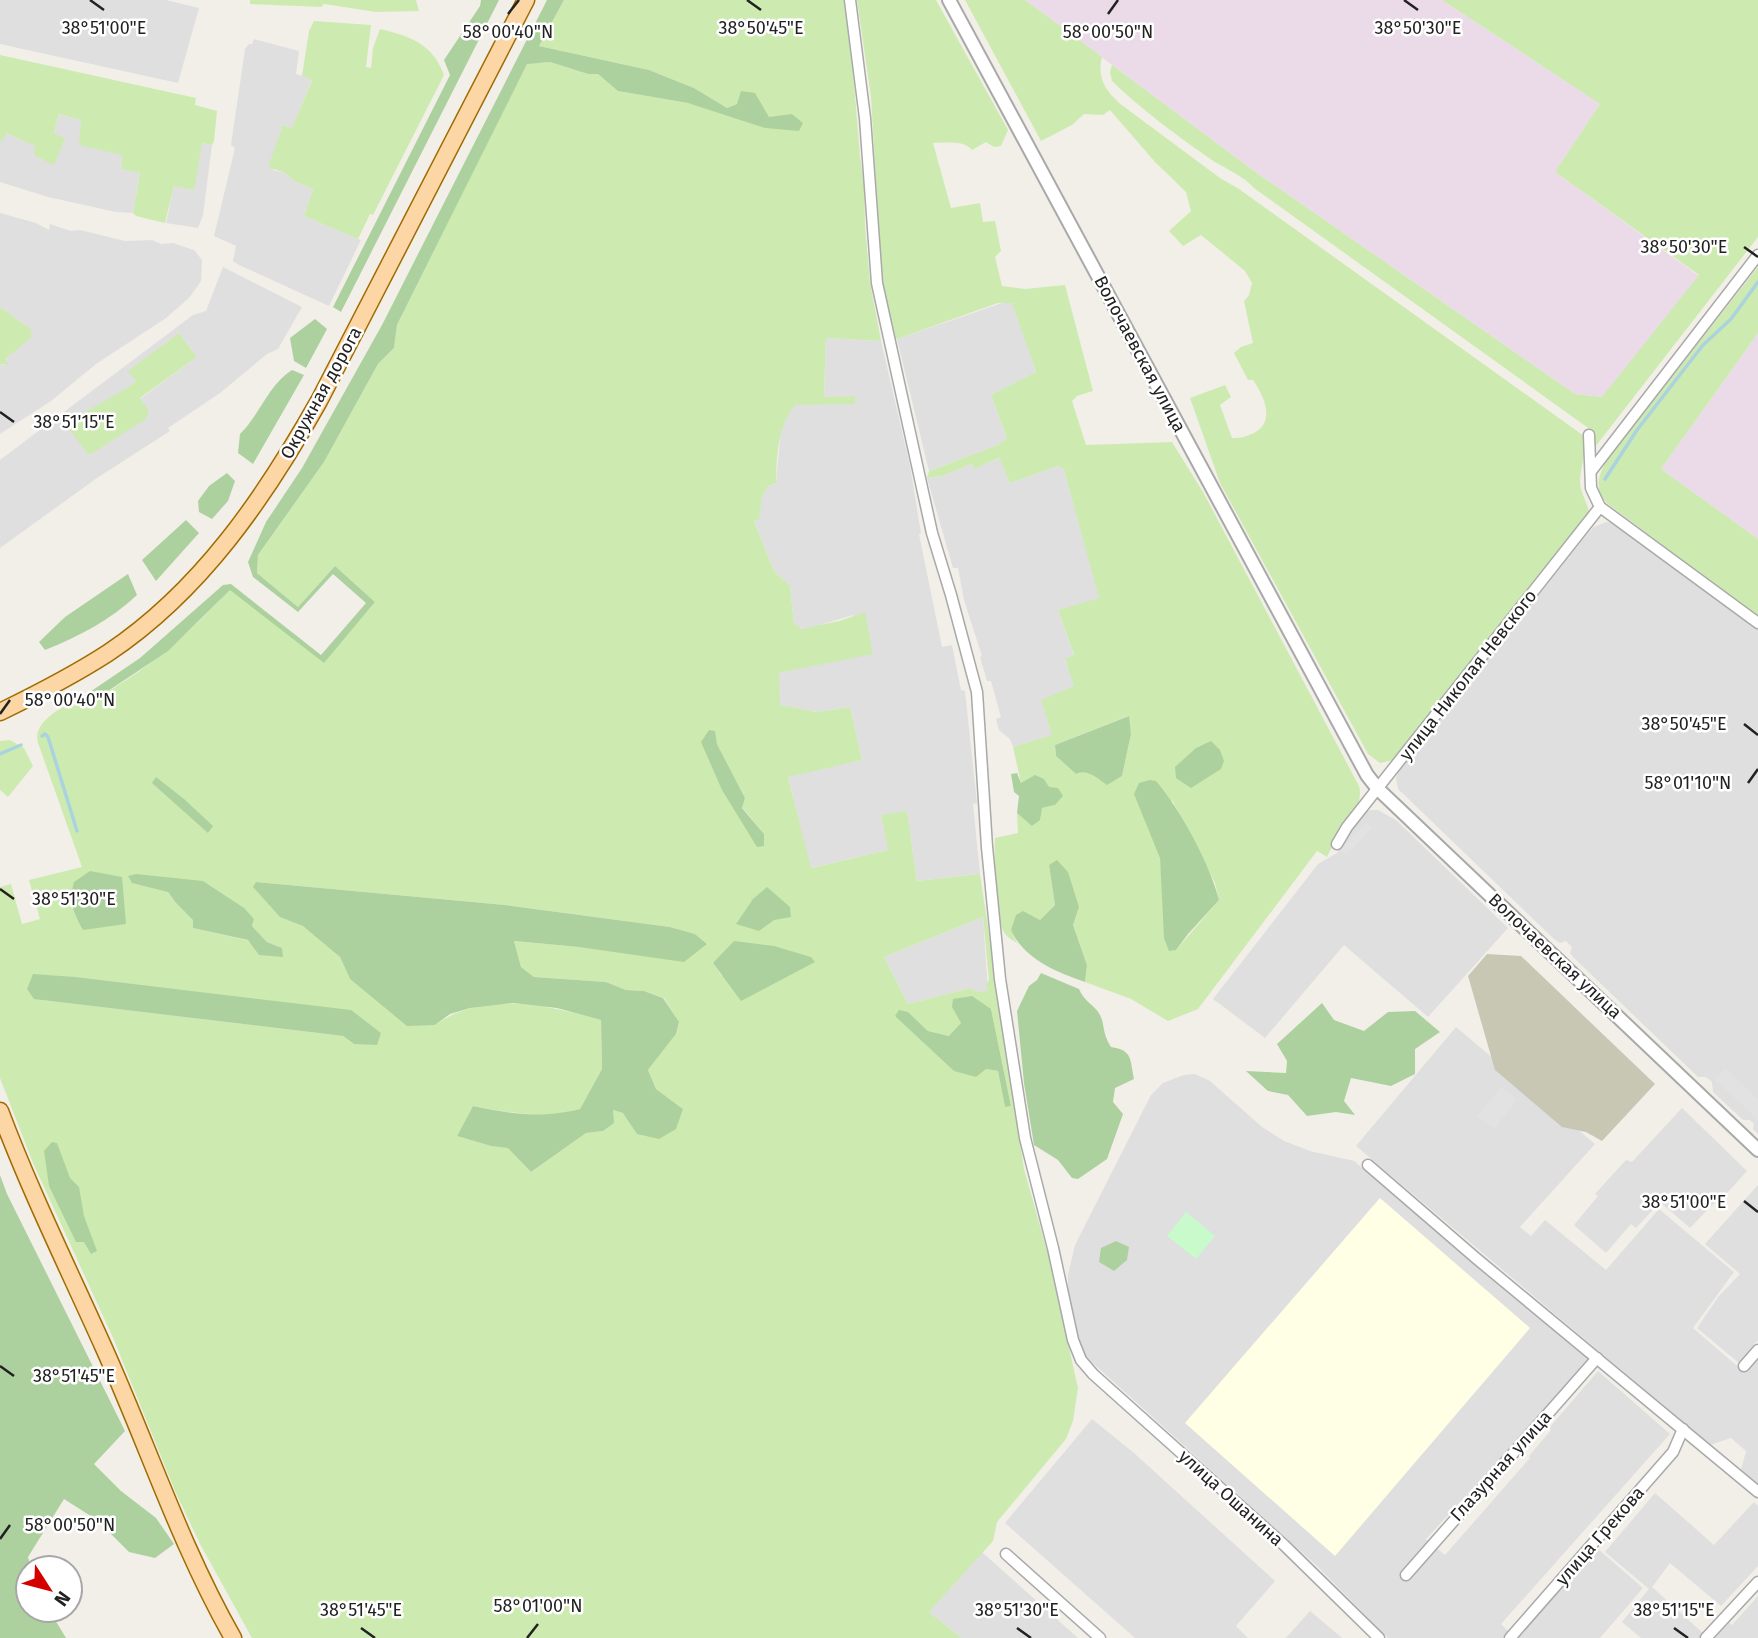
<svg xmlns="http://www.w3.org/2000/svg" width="1758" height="1638" viewBox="0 0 1758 1638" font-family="'Fira Sans',sans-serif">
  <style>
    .residential { fill: #e0dfdf; fill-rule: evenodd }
    .industrial { fill: #ebdbe8 }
    .education { fill: #ffffe5 }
    .construction { fill: #c7c7b4 }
    .grass { fill: #cdebb0; fill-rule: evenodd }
    .forest { fill: #add19e }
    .park { fill: #c8facc }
    .parking { fill: #e2e2e2 }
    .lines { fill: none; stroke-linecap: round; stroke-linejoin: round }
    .stream { stroke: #aad3df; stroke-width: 3.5 }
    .minor-casing { stroke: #a9a9a9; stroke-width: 13 }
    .tertiary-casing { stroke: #a9a9a9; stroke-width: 16 }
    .primary-casing { stroke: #a06b00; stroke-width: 19 }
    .minor { stroke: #fff; stroke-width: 10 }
    .tertiary { stroke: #fff; stroke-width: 12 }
    .primary { stroke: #fcd6a4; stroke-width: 16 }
    .ticks { fill: none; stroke: #222; stroke-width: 2.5 }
    .labels { text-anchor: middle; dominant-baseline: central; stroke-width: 5; stroke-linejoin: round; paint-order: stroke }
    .street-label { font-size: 18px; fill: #222; stroke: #fff }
    .ticks-label { font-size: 18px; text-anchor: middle; fill: #222; stroke: #fff; stroke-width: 5; stroke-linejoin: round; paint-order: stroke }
  </style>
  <rect width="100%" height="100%" fill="#f2efe9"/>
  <g class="residential">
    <path d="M0 0H166L199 8 178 83 0 44Z"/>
    <path d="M254 39 299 51 296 74 312 79 292 129 284 125 273 170 285 173 294 181 313 189 304 216 361 240 329 306 239 265 233 261 236 246 214 236 235 148 231 145 245 49 249 44H252Z"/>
    <path d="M59 114 81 120 82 131 122 155 121 169 140 172 133 213 116 212 48 197 0 182V141L6 133 36 146 54 133Z"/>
    <path d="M202 143 212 145 203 215 198 228 166 223 174 186Z"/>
    <path d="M0 213 36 223 49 230 50 224 71 231 80 230 125 241 152 240 161 244 173 243 194 250 202 260 201 281 189 298 166 318 96 364 51 401 0 434V364L8 365 5 360 31 329 0 307Z"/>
    <path d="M223 267 302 307 278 349 267 354 220 393 168 428 170 431 97 478 0 548V460L193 315 206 311ZM179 333 197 357 140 399 69 423 130 386 136 381 129 371Z"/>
    <path d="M1005 302 1012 303 1015 306 1036 373 991 395 1007 438 998 445 929 471 897 339Z"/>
    <path d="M826 338 881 341 910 466 921 533 919 534 942 647 952 645 961 690 965 691 977 803 973 804 980 874 917 881 907 812 888 850 810 868 788 776 862 760 850 707 817 712 779 705V673L873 653 853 615 817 626 801 629 797 627 794 623 790 586 774 571 754 521 758 520 762 497 768 486 776 483 781 427 786 416 795 405 854 396 824 398Z"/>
    <path d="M1000 458 1010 483 1058 466 1064 470 1100 599 1058 610 1074 656 1065 660 1075 686 1053 735 1013 747 1010 739 999 730 996 719 1001 717 991 681H987L980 657 982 656 964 600 958 568H953L927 478 942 476 972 464 975 468Z"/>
    <path d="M1606 522 1613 523 1624 529 1758 629V1134L1753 1129 1754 1124 1750 1120H1743L1713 1092 1712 1082 1706 1077H1698L1574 958 1570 953 1572 947 1566 941 1560 943 1554 939 1398 789 1396 778 1401 766 1585 537 1594 527Z"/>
    <path d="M1370 810H1378L1396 820 1508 928 1428 1017 1344 945 1265 1038 1213 999 1318 864 1337 853 1360 816Z"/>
    <path d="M983 917 988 992H977L970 988 908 1004 884 957Z"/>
    <path d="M1456 1027 1595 1144 1520 1227 1531 1236 1545 1220 1606 1270 1659 1209 1734 1272 1693 1328 1743 1371 1758 1355V1485L1741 1470 1746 1451 1731 1438 1710 1445 1356 1146Z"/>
    <path d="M1195 1074 1210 1081 1262 1127 1284 1141 1310 1151 1354 1161 1591 1361 1426 1539 1445 1555 1530 1458 1529 1456 1551 1430 1549 1428 1598 1371 1670 1434 1501 1624 1509 1632 1503 1638H1388L1317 1566 1085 1356 1078 1336 1068 1292V1275L1075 1245 1151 1095 1163 1083 1184 1075Z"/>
    <path d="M1682 1108 1747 1171 1717 1204 1715 1202 1690 1228 1660 1202 1636 1228 1631 1224 1606 1253 1574 1225 1598 1196 1595 1194 1626 1160 1632 1162Z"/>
    <path d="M1758 1185V1340L1739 1363 1697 1328 1719 1296 1740 1274 1705 1244Z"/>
    <path d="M1092 1419 1134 1453 1275 1581 1236 1626 1248 1638H1135L1005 1523Z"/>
    <path d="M1655 1493 1714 1545 1754 1502 1758 1506V1566L1721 1606 1670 1563 1652 1587 1704 1634 1701 1638H1641L1622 1622 1649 1589 1605 1552Z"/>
    <path d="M1597 1548 1643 1588 1600 1638H1516Z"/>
    <path d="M982 1552 1078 1638H962L929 1612Z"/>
    <path d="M1758 1596V1638H1715L1729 1623 1732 1625Z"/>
    <path d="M1310 1611 1342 1638H1286Z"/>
  </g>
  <g class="industrial">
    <path d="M1025 0H1442L1600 104 1555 172 1699 276 1603 397 1575 394 1254 171Z"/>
    <path d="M1758 333V539L1661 469Z"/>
  </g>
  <path class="education" d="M1380 1198 1530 1328 1335 1556 1185 1423Z"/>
  <path class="construction" d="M1487 954 1521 956 1655 1084 1602 1141 1586 1132 1562 1127 1495 1070 1468 976Z"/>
  <g class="grass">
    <path d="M250 0H416L419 11 376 12 324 4 321 7 250 4Z"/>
    <path d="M564 0H844L849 21 860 157 864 182 865 226 870 282 881 341 826 338 824 397 855 396V404L795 405C777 427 777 456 776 483L768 486 762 497 759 520 754 521 774 571 790 586 794 623 801 629 839 621 865 612 873 654 779 673 780 705 817 712 850 707 862 760 788 777 811 868 888 850 881 815 907 811 917 881 980 874 1024 1169 1049 1258 1078 1388 1073 1421 1066 1439 997 1522 993 1541 929 1612 962 1638H252L200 1544 175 1491 114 1340 33 1163 0 1078V887L11 884 22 924 40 919 29 880 82 867 38 743C31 719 70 704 87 694L89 699C102 696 112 689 123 682 164 656 197 625 230 589L324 662 375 602 335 566 298 607 257 573 258 555 324 462 378 364 394 348 397 325 527 63 550 62 588 74H598L619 91 769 117 737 104 727 108 694 88 649 70 539 46ZM715 731 717 744 745 798 742 807 764 834 722 790ZM256 882 505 905 670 927 695 934 707 944 579 947 514 941 521 967 534 977 606 982 626 990 644 991 664 998 679 1023 676 1034 648 1070 656 1089 683 1109 623 1113 613 1110V1123L603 1131 586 1133 531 1172 508 1147 491 1146 457 1136 473 1106 507 1112 550 1116 580 1109 602 1069 601 1020C547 1005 484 990 435 1025L350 979 340 957ZM168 892 254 919 252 926 267 942 282 948 193 928 194 920 176 903ZM983 917 989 980 986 984 988 991 977 992 970 988 908 1004 884 957ZM774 946 722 976 713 963ZM35 999 381 1033 354 1044 343 1036ZM952 1007 991 1009 1011 1106 1005 1107 998 1071 986 1069 895 1016 908 1012 928 1031 949 1036 962 1023Z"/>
    <path d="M857 0H936L1008 130 1001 146 994 147 986 142 972 150C964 140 945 143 933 143L951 208 980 203 983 222 995 221 1001 251 995 257 1002 286 1025 289 1065 285 1093 391 1077 396 1072 401 1086 445 1172 442 1203 492 1359 786C1364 805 1350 817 1340 832 1335 840 1331 849 1327 857L1317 851 1198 1009 1168 1021 1131 999 1085 982 1087 965 1073 925 1079 907 1049 865 1055 905 1040 920 1023 912 1011 930 1017 943C1010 939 1005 936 1002 928 993 904 994 863 995 838L1018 833 1017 813 1033 826 1042 808 1055 805 1044 779 1021 783 1013 747 1052 735 1041 700 1074 686 1065 659 1074 655 1058 610 1099 598 1064 470 1058 466 1010 483 999 458 974 469 972 464 942 476 927 478 929 471 998 445 1007 438 991 395 1036 372 1012 303H998L897 339 893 337 881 270 871 97ZM1128 716 1131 734 1122 776 1107 784C1097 778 1088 769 1076 774L1056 756 1055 745ZM1172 800 1215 883 1219 900 1176 950 1163 888 1160 858Z"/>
    <path d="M965 0H1025L1102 57C1097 79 1105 89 1119 103L1220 178 1239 189 1584 436C1587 452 1580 467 1580 483 1581 493 1586 501 1589 511L1586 517 1489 643 1394 760 1380 763 1368 754 1220 483 1190 398 1225 385 1231 397 1220 405 1232 438C1242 438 1245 437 1254 433 1276 421 1264 396 1253 380H1248L1234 353 1241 347 1253 343 1244 301 1249 295 1252 283 1245 271 1201 235 1183 246 1169 231 1191 211 1186 192 1155 162 1110 110 1103 115 1084 114 1072 125 1041 141Z"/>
    <path d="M1442 0H1758V237L1595 447 1591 430 1254 188C1243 175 1223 168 1209 158 1175 134 1142 110 1112 81L1110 72 1112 65 1254 171 1575 394 1602 397 1699 275 1555 172 1600 104Z"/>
    <path d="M314 21 371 25 366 67 371 68 373 48 380 29C410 36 433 44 444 75L373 215 370 214 358 239 304 216 313 189 294 181 285 173 268 167 283 125 292 128 312 80 302 76 309 31Z"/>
    <path d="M0 55 196 98 195 105 217 111 214 141 212 145 202 143 194 190 174 186 165 223 136 216 133 213 140 173 121 169 122 155 79 145 81 120 59 114 54 133 65 139 54 165 34 155 35 146 6 133 2 142 0 141Z"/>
    <path d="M1758 267V333L1661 469 1758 539V617L1608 504C1592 490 1599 474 1608 458Z"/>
    <path d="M0 307 31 329V338L5 359 9 365 0 364Z"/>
    <path d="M179 333 197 357 140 398 149 411 146 419 91 454 87 453 68 427 70 421 130 386 136 381 128 371Z"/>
    <path d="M10 740 24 748 33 766 8 797 0 790V741Z"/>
  </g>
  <g class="forest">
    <path d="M481 0H499L341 312 333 307 450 75 444 60 480 6Z"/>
    <path d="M547 0H564L539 46 649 70 694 88 727 108 737 104 741 91 755 93 769 117 792 114 803 123 799 131 765 128 688 103 618 91 598 74H588L550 62 527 64 397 325 394 348 378 364 324 462 258 555 257 573 298 607 335 566 375 602 324 663 230 590 168 651 99 697 89 699 87 694 140 658 223 585 231 584 321 655 366 603 333 574 298 612 253 577 248 562 266 522 302 468 382 325Z"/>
    <path d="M315 319 327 329 306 368 294 361 290 338Z"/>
    <path d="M292 370 304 375 253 464 238 453 240 434C259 416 269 384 292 370Z"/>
    <path d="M227 473 235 481 228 501 212 519 199 512 198 501 209 486Z"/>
    <path d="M186 520 199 533 156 581 142 560Z"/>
    <path d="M128 574 137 595C110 620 80 636 45 650L39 642 65 617Z"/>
    <path d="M1129 716 1131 734 1122 776 1107 785C1097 778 1088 769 1076 774L1056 756 1055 745Z"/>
    <path d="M709 730 715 731 717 744 745 798 742 808 764 834V846L757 847 722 790 701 742Z"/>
    <path d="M1211 741 1220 750 1224 761 1221 769 1191 788 1176 778 1175 767 1196 748Z"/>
    <path d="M1017 773 1021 783 1035 775 1044 779 1049 787 1058 788 1063 796 1055 805 1042 808 1040 820 1032 826 1017 813 1019 796 1014 792 1011 774Z"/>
    <path d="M156 777 184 799 213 826 208 833 152 783Z"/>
    <path d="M1150 780 1156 781C1180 809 1210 864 1219 900L1188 934 1176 950 1169 951 1164 938 1160 858 1134 794 1139 783Z"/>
    <path d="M1057 860 1068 872 1079 907 1073 925 1087 965 1085 982C1056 972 1024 959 1011 930L1016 915 1023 911 1040 920 1055 905 1049 865Z"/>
    <path d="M90 871 122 877 126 924 83 930C74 913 68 902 74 882Z"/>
    <path d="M136 874 203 881 244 908 254 919 252 926 267 942 282 948 283 957 259 955 248 940 193 928V920L176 903 168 892 132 883 128 876Z"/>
    <path d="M256 882 505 905 670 927 695 934 707 944 684 962 579 947 514 941 521 967 534 977 606 982 626 990 644 991 663 998 679 1022 676 1034 648 1070 656 1089 683 1109 676 1129 659 1139 637 1134 623 1113 613 1110 614 1123 603 1131 586 1133 531 1172 508 1148 491 1146 457 1136 473 1106C513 1114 539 1119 580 1109L602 1069 601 1020 557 1008 513 1003 470 1008 450 1014 435 1025 407 1026 350 979 340 957 303 926 280 917 253 887Z"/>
    <path d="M767 887 790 907 791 917 774 920 759 931 736 924 753 899Z"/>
    <path d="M734 941 774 946 811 957 815 962 741 1001 713 963Z"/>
    <path d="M1041 973 1079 989C1085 1003 1095 1005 1100 1015 1105 1025 1102 1033 1111 1047 1133 1050 1130 1060 1134 1079L1115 1088 1113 1102 1123 1114 1107 1159 1078 1179 1072 1178 1058 1160 1034 1145 1024 1083 1017 1011 1029 986 1037 980Z"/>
    <path d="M33 974 75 977 351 1010 381 1033 377 1045 354 1044 343 1036 34 999 27 989Z"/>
    <path d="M972 996 991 1009 1011 1106 1005 1107 998 1071 986 1069 976 1077 954 1071 895 1016 899 1010 908 1012 928 1031 949 1036 961 1023 952 1007 953 999Z"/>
    <path d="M1322 1003 1334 1020 1364 1031 1388 1012 1415 1011 1440 1032 1415 1049V1074L1391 1086 1351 1078 1344 1101 1355 1115 1336 1112 1307 1116 1288 1095 1268 1091 1246 1071 1286 1073 1287 1061 1277 1044Z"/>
    <path d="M52 1142 57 1143 70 1178 79 1187 84 1216 97 1251 91 1254 84 1242H76L49 1186 44 1151Z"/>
    <path d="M0 1175 7 1194 125 1431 94 1464 121 1491 156 1518 174 1544 155 1558 129 1552 97 1520 64 1499 28 1557 31 1568H28V1610H49L66 1638H0Z"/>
    <path d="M1116 1241 1129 1247 1127 1260 1114 1271 1099 1262 1101 1248Z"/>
  </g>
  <path class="park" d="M1186 1212 1215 1236 1196 1259 1167 1236Z"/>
  <g class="parking">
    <path d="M1366 823 1372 828 1346 856 1340 850Z"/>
    <path d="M1725 1068 1758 1099V1120L1715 1080Z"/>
    <path d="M1501 1087 1517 1100 1494 1129 1477 1116Z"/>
  </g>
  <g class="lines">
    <g class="stream">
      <path d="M1605 479 1637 430 1703 345 1731 319 1758 282"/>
      <path d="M42 736 45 734 48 737 77 831"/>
      <path d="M0 754 21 745"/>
    </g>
    <defs>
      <g id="minor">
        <path d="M850 0 865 118 877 283 932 533 951 595 977 692 987 847 1000 979 1025 1138 1053 1248 1073 1340 1081 1360 1093 1374 1284 1545 1379 1638"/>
        <path d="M1589 435 1591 488 1600 507 1758 623"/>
        <path d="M1592 470 1758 255"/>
        <path d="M1337 844 1347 827 1600 507"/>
        <path d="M1368 1165 1477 1259 1758 1492"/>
        <path d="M1744 1366 1758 1350"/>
        <path d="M1006 1554 1100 1638"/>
        <path d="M1406 1575 1597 1358"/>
        <path d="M1510 1638 1673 1452 1683 1429"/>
        <path d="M1706 1638 1758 1582"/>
      </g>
      <path id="tertiary" d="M949 0 1367 775 1378 789 1758 1150"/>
      <g id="primary">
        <path d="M0 712C37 694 74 675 108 653 201 591 265 497 319 401L526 0"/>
        <path d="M0 1111C30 1191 68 1268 103 1346 147 1443 180 1545 233 1638"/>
      </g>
    </defs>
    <use href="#minor" class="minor-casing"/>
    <use href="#tertiary" class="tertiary-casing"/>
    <use href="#primary" class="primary-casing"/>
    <use href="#minor" class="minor"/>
    <use href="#tertiary" class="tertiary"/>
    <use href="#primary" class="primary"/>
  </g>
  <path class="ticks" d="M90 0 104 10M747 0 761 10M1404 0 1418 10M508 14 519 0M1108 14 1118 0M1744 247 1758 257M0 412 14 422M0 714 10 700M1744 724 1758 735M1748 783 1758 769M0 889 14 899M1744 1201 1758 1212M0 1366 14 1376M0 1539 10 1525M361 1628 375 1638M1017 1628 1031 1638M1674 1628 1688 1638M527 1638 538 1624"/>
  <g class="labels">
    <g class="street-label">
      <text transform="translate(1140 354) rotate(62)">Волочаевская улица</text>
      <text transform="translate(321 393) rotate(-61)">Окружная дорога</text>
      <text transform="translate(1468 675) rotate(-52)">улица Николая Невского</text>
      <text transform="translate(1555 956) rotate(43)">Волочаевская улица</text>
      <text transform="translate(1501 1466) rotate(-48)">Глазурная улица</text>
      <text transform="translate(1231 1498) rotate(42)">улица Ошанина</text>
      <text transform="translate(1600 1536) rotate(-49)">улица Грекова</text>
    </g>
  </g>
  <g class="ticks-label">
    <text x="104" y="34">38°51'00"E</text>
    <text x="761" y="34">38°50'45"E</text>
    <text x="1418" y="34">38°50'30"E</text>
    <text x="508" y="38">58°00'40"N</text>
    <text x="1108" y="38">58°00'50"N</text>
    <text x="1684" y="253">38°50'30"E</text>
    <text x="74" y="428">38°51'15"E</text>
    <text x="70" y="706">58°00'40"N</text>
    <text x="1684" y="730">38°50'45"E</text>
    <text x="1688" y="789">58°01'10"N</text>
    <text x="74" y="905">38°51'30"E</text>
    <text x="1684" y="1208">38°51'00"E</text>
    <text x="74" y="1382">38°51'45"E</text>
    <text x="70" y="1531">58°00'50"N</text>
    <text x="538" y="1612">58°01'00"N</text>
    <text x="361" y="1616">38°51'45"E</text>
    <text x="1017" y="1616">38°51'30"E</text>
    <text x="1674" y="1616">38°51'15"E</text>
  </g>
  <g transform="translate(49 1589) rotate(126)"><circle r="33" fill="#ffffff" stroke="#a7a7a7" stroke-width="2"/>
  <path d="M0-5L12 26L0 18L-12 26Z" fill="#d40000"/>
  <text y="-10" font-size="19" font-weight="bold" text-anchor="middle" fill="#222222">N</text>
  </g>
</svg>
